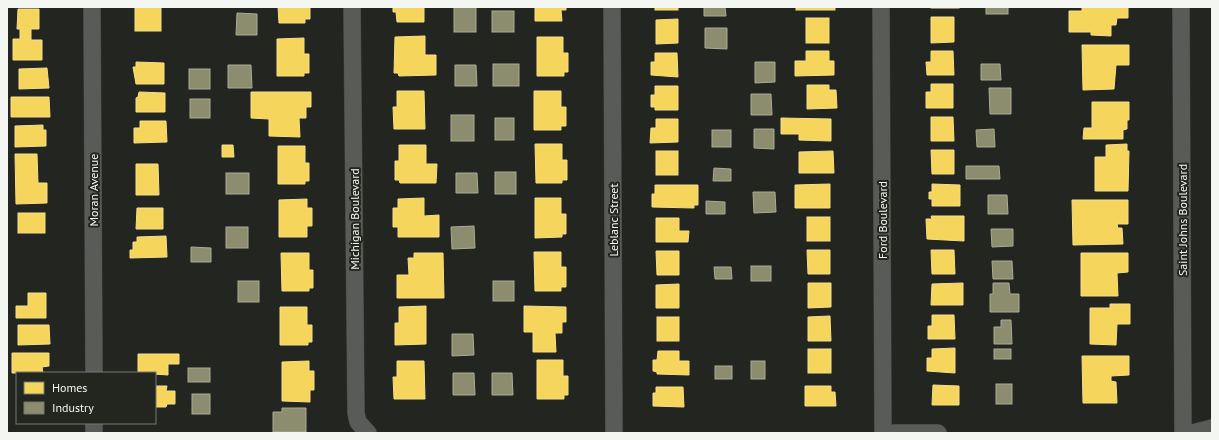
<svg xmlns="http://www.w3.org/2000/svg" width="1219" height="440" viewBox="0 0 1219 440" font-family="'PT Sans',sans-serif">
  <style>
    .homes { fill: #f6d55c; stroke: #f5df89 }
    .industry { fill: #8c8c6e; stroke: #abac95 }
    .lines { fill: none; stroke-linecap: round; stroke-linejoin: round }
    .street-casing { stroke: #3e403c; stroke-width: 18 }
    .street { stroke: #595b58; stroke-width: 17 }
    .labels { text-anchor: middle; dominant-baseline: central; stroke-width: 4; stroke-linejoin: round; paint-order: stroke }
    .street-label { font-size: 12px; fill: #f3f6f1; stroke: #22261f }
  </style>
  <rect width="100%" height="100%" fill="#222520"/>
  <g class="homes">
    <rect x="135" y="7" width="26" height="24"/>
    <path d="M278 7H310V19H305V23H279Z"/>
    <path d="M393 7H424V22H397L396 12H393Z"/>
    <path d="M535 7H566V10H561L562 21H535Z"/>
    <rect x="655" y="7" width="23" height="3"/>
    <rect x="796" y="7" width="39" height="3"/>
    <rect x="931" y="7" width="28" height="1"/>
    <path d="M1082 7H1128V18H1117L1116 25H1111V36L1091 35V32H1069V11H1082Z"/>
    <path d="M18 9H39V29H31V40H42V60H13V39H20V29H17Z"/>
    <path d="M931 17H954V42L931 43Z"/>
    <rect x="806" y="18" width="23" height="25"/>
    <path d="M678 19V43L656 44V20Z"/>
    <path d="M425 36V55H436V75L399 76 398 73H394L395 37Z"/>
    <path d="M537 37H563V53H568V72H564V76H537Z"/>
    <path d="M304 38V54H309V73H304V76H277V39Z"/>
    <path d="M1082 45H1129V65H1116L1114 89 1083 90Z"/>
    <path d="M806 51H829V61H834V75L795 76V61H806Z"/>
    <path d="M931 51H953L954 75H927L926 62H931Z"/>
    <path d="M655 53H677L678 77 651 75V62H655Z"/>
    <path d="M136 62 164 63V84H136L133 67H136Z"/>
    <path d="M47 68 49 88 19 89V69Z"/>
    <path d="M931 84H953V108H926V92H931Z"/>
    <path d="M807 85H829V90H836L837 108 807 109Z"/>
    <path d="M655 86H678V110H655V107H651V95H655Z"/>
    <path d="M397 91H424L425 129H394L393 107H397Z"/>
    <path d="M534 91H561V107H566V126H561V130H534Z"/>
    <path d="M139 92 165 93V112H136V98L138 97Z"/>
    <path d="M251 92H311V107H306V118H299L300 137 269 136V119L251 118Z"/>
    <path d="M11 97H49L50 117H11Z"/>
    <path d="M1092 102H1129V120H1127V129L1123 130V139H1083L1084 128H1092Z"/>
    <path d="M931 117H953L954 141H931Z"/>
    <path d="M781 118 831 119V141L799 140V134H781Z"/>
    <path d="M656 119H678V142L650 143 651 128H656Z"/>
    <path d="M140 121H166L167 142 134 143V128H140Z"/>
    <path d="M43 125V130H46V146L15 147V126Z"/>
    <path d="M535 144H562V160H567V180H562V183H536Z"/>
    <path d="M1127 144V151H1129L1128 191H1095V157H1106V145Z"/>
    <path d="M222 145H233L234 157H222Z"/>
    <path d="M399 145H426V164H437L436 183H400L399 180H395V161H399Z"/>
    <path d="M278 146H305V163H309V181H305V184H278Z"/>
    <path d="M931 150H954V174H932Z"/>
    <rect x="656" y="151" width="22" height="24"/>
    <path d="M833 151 834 173H799V152Z"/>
    <path d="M15 154H37L38 183H47V203L16 204Z"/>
    <path d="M136 164H158L159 195H136Z"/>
    <path d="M830 184V208H795V185Z"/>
    <path d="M932 184 960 185V206H932V199H929V192H932Z"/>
    <path d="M655 185H698V205H694V208L652 207V194H655Z"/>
    <path d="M424 198V216L439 215V237H398V227H393V208H398V199Z"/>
    <path d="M535 198H561V214H566V234H562V237L535 238Z"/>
    <path d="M307 199V208H312V226H307V237H279V200Z"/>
    <path d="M1072 200H1128V224H1117L1118 228H1122L1123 244 1073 245Z"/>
    <path d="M137 208H163V229H136Z"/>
    <rect x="18" y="213" width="27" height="20"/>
    <path d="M931 216H964V241L927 239 926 219H932Z"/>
    <rect x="807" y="217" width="23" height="24"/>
    <path d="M656 218H679V231H689L688 242H656Z"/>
    <path d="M166 236 167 257 130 258V250H133V242H137V237Z"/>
    <path d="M807 250H830V274H808Z"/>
    <path d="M931 250H954L955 274H932Z"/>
    <path d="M656 251H679V275H657Z"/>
    <path d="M534 252H561V267H566V287H561V291H535Z"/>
    <path d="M281 253H309V270H313V288H309V291H282Z"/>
    <path d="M414 253H443L444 298H397V275H409L408 258H414Z"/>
    <path d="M1081 253H1128V272L1117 273 1118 296H1081Z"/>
    <path d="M808 283H831V307L808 308Z"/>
    <path d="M963 283V305H931L932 284Z"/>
    <path d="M679 284V308H656V285Z"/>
    <path d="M28 293H46V318H16V306H28Z"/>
    <path d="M1110 304H1130V324H1117L1116 345 1090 344V308H1110Z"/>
    <path d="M426 306V344L395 345V323H399V307Z"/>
    <path d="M524 306 566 307V322H562V333H555L556 352H533V332H524Z"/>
    <path d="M280 307H307V325H312V342H308V345H280Z"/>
    <path d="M932 315H954L955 339H928V326H932Z"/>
    <path d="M830 316 831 341H808V317Z"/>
    <rect x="657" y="317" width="22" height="24"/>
    <path d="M18 325H49L50 344 18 345Z"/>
    <path d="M955 348V373L927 371V358H932V349Z"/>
    <rect x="808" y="349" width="23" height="24"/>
    <path d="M658 351H679V361H689V375L657 374V372L653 371V360H657Z"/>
    <path d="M12 353H49V366L42 367 43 373H12Z"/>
    <path d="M138 354H179V364H168V375L138 373Z"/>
    <path d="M1082 356H1129V375L1111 376V381L1116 382 1117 403H1083Z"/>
    <path d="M537 360H563V376H568V395H564V399H537Z"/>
    <path d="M309 361V371H314V390H310V402L282 401V362Z"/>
    <path d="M397 361H424L425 399H394L393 377H397Z"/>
    <path d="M933 385 959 386V405H932Z"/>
    <path d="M155 386H167L166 391H175V404H167L166 407H155Z"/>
    <path d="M805 386H831V392H835L836 406H805Z"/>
    <path d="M656 387H683L684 407 653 406V393H656Z"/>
  </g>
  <g class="industry">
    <rect x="454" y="7" width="22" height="25"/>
    <path d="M704 7H725L726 16H704Z"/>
    <rect x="986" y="7" width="22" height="7"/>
    <rect x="492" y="11" width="22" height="21"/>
    <path d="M237 13 257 14V35H236Z"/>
    <path d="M705 28H727V49L705 48Z"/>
    <path d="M755 62H775V82L755 83Z"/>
    <rect x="493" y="64" width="26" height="22"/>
    <path d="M981 64H1000L1001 80H981Z"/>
    <path d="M228 65H251L252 88H228Z"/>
    <path d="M455 65H476L477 86H455Z"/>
    <rect x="189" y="69" width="21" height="20"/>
    <path d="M989 88H1011V114H990Z"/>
    <path d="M751 94H771L772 115H751Z"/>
    <rect x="190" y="99" width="20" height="19"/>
    <rect x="451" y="115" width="23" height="26"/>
    <rect x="495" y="118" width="19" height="22"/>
    <path d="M754 129H774V149L754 148Z"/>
    <path d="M994 129 995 147H977L976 130Z"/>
    <rect x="712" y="130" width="19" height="17"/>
    <path d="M966 166H999L1000 179H966Z"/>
    <path d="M714 168 731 169V181H713Z"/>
    <rect x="495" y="172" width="21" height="22"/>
    <rect x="226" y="173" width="23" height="21"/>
    <path d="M456 173H477L478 193H456Z"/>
    <path d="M753 192H775L776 212 754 213Z"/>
    <path d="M988 195H1007L1008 214H988Z"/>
    <path d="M706 201 725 202V214H706Z"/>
    <path d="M474 226 475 248 452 249 451 227Z"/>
    <rect x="226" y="227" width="22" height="21"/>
    <path d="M991 229H1013V246L992 247Z"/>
    <path d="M191 247 211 248V262H191Z"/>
    <path d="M992 261H1012L1013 279H993Z"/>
    <rect x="751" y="266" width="20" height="15"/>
    <path d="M714 267H731L732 279H715Z"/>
    <rect x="238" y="281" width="21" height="21"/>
    <rect x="493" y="281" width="21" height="20"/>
    <path d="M993 283H1009L1010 294H1019V312H990V294H993Z"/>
    <path d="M1001 320H1011L1012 344H994V327H1001Z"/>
    <path d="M452 334H473L474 355 452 356Z"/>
    <rect x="994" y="349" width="17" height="10"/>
    <rect x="751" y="361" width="14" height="18"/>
    <rect x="715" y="366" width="17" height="13"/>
    <rect x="188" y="368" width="22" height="14"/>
    <path d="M453 373H474L475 395H453Z"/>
    <path d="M492 373H512L513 395H492Z"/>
    <rect x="996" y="384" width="16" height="20"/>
    <rect x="192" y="394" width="18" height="20"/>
    <path d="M282 408H306V432H273V412H282Z"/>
  </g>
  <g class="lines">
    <defs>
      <g id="street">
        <path d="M92 7 94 373"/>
        <path d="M352 7 356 413 358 422 368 433"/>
        <path d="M612 7 614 433"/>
        <path d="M881 7 883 433"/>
        <path d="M1181 7 1183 433"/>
        <path d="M94 423V433"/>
        <path d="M894 433H938"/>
        <path d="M1192 433 1212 428"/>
      </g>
    </defs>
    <use href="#street" class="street-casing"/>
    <use href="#street" class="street"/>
  </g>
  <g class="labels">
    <g class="street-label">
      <text transform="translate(93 190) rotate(-90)">Moran Avenue</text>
      <text transform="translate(354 219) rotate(-90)">Michigan Boulevard</text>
      <text transform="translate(613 220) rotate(-90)">Leblanc Street</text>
      <text transform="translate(882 220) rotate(-90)">Ford Boulevard</text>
      <text transform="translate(1182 220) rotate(-90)">Saint Johns Boulevard</text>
    </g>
  </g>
  <rect width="1219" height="440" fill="none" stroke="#f3f6f1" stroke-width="16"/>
  <rect x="16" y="372" width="140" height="52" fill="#22261f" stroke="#767973"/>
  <rect x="24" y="382" width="20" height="12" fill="#f6d55c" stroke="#767973"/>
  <text x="52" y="392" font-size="12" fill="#f3f6f1">Homes</text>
  <rect x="24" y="402" width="20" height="12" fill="#8c8c6e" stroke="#767973"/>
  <text x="52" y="412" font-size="12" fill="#f3f6f1">Industry</text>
</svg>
